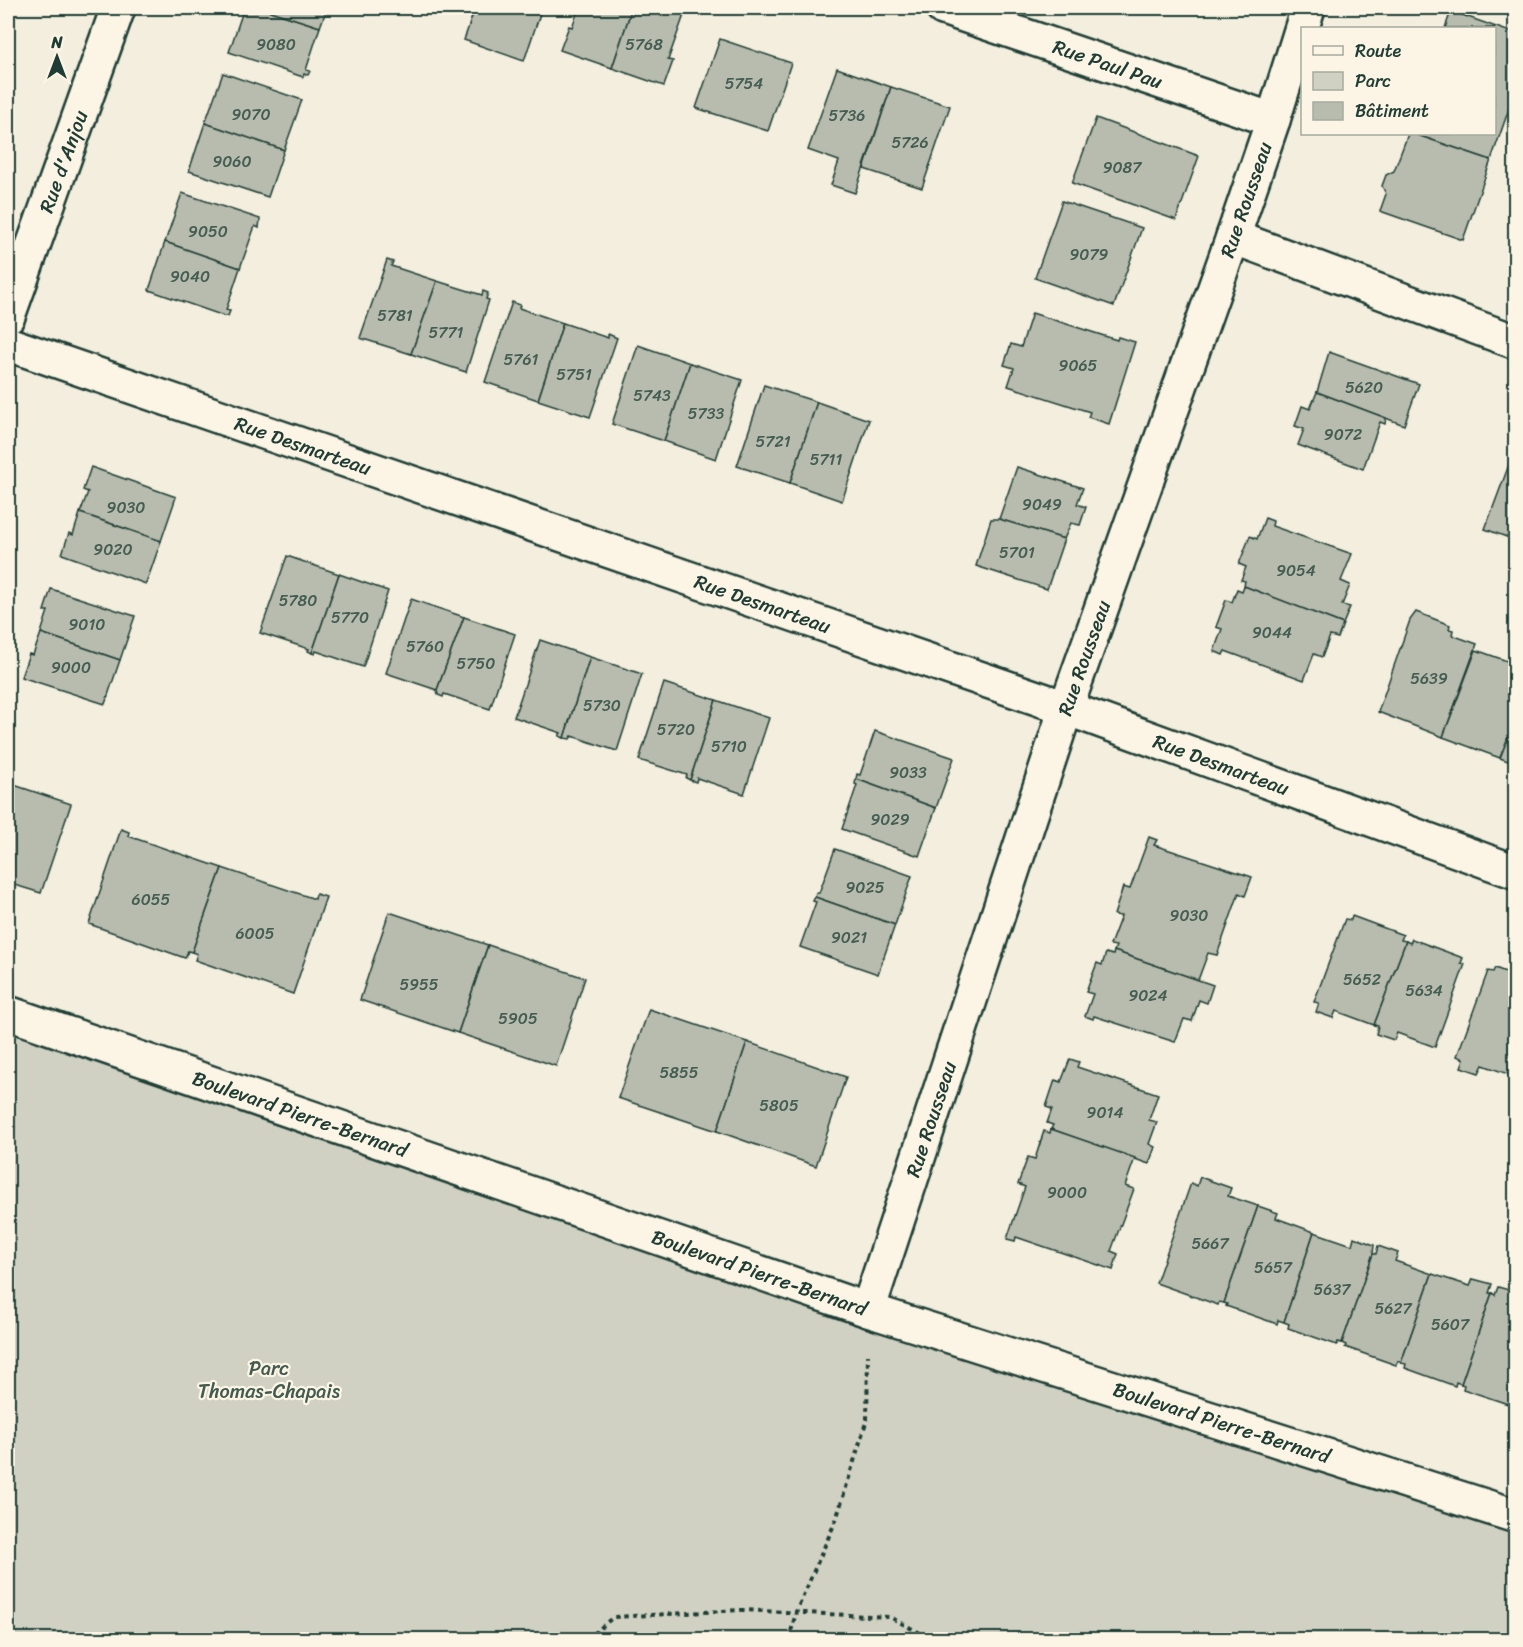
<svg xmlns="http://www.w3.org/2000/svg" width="1523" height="1647" viewBox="0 0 1523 1647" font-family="Sriracha,sans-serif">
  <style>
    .green { fill: #d0d1c2; stroke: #78877b; stroke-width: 1.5 }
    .building { fill: #b8bcae; stroke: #1f3d34; stroke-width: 1.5 }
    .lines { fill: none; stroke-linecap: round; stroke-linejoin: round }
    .minor-casing { stroke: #1f3d34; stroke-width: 38 }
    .path { stroke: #1f3d34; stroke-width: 4; stroke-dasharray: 4.5 4.5; stroke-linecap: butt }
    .minor { stroke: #fcf5e5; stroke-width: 33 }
    .labels { text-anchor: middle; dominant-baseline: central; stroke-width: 4.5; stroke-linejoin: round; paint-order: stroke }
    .number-label { font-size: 16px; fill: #455d52 }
    .street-label { font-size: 20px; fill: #1f3d34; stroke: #fcf5e5 }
    .park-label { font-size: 20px; fill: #425b50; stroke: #fcf5e5 }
  </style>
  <rect width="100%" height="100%" fill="#f3eede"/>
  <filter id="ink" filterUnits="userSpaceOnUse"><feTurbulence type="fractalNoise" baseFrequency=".0167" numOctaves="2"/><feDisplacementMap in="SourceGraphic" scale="12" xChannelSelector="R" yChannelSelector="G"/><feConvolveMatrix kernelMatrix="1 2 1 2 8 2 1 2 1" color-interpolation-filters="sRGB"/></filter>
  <g filter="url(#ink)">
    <path class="green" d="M8 1015 1515 1516V1639L8 1640Z"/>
    <g class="building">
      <path d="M244 8H261L320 27 306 70 310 71 308 75 304 74 303 77 229 52Z"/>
      <path d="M261 8H327L320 27Z"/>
      <path d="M475 8H542L524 61 464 40Z"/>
      <path d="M579 8H632L612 68 560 50 569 26 572 27Z"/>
      <path d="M632 8H640L661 15 664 8 684 15 668 60 673 61 664 86 612 68Z"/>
      <path d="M1490 8H1516V11H1514L1512 16Z"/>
      <path d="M1451 11 1516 34V89L1491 160 1414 134H1494V28H1445Z"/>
      <path d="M720 39 791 63 768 131 696 108Z"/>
      <path d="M837 68 891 87 855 193 831 185 839 161 808 150Z"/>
      <path d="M223 73 302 100 284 150 205 123Z"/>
      <path d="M891 87 950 106 922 188 864 169Z"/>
      <path d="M1096 118 1199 156 1176 220 1072 183Z"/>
      <path d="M205 123 284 150 268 197 189 171Z"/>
      <path d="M1408 134H1414L1491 160 1463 240 1380 211 1386 194 1382 186 1386 175 1394 171Z"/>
      <path d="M182 193 260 219 259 228 255 226 240 268 165 242Z"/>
      <path d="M1062 201 1142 228 1114 306 1035 278Z"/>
      <path d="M165 242 240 268 226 310 230 311 228 316H224L149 290Z"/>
      <path d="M387 260 393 262 391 266 437 281 411 354 360 338Z"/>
      <path d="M437 281 482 295 483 291 488 293 486 299 489 300 466 372 411 354Z"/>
      <path d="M512 302 520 305 519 308 563 323 538 400 485 382Z"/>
      <path d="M1032 313 1117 340 1118 337 1135 342 1109 424 1088 417 1090 412 1008 386 1014 368 1004 365 1011 344 1021 347Z"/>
      <path d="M563 323 608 338V334L617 338 590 417 538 400Z"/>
      <path d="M638 345 690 363 664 441 612 424Z"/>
      <path d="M1329 352 1419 384 1404 425 1317 392Z"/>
      <path d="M690 363 742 380 716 459 664 441Z"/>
      <path d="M764 385 817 402 790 483 737 466Z"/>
      <path d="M1317 392 1386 418 1385 424 1380 422 1363 469 1298 445 1304 429 1295 426 1302 406 1310 409Z"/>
      <path d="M817 402 869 420 842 501 790 483Z"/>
      <path d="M1516 446V530L1512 539 1485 529Z"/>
      <path d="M91 467 176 497 161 541 80 513 88 492 83 490Z"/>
      <path d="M1017 467 1083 488 1077 504 1086 507 1080 525 1071 523 1064 539 999 519Z"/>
      <path d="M80 513 161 541 146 584 62 554 69 533 73 535Z"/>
      <path d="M1265 518 1273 521 1272 526 1352 554 1341 581 1350 585 1342 605 1350 607 1343 624 1244 586 1245 581 1241 580 1246 567 1239 564 1250 536 1257 539Z"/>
      <path d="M991 519H999L1064 539 1047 589 976 566Z"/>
      <path d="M287 556 339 574 312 653 308 651 309 649 260 633Z"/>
      <path d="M339 574 388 591 363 667 316 651 315 654 312 653Z"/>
      <path d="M1244 586 1343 624 1338 638 1330 636 1322 657 1314 654 1304 680 1225 651 1223 655 1214 651 1222 629 1216 627 1226 600 1232 602 1237 589 1242 591Z"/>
      <path d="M51 589 135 616 120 660 41 633 48 611H44Z"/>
      <path d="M411 599 464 617 437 690 386 673Z"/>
      <path d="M1416 612 1450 625 1449 629 1453 630 1452 635 1477 644 1443 737 1378 712 1410 620Z"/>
      <path d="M464 617 515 634 490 709 444 694 443 697 438 695 437 690Z"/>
      <path d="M41 633 120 660 105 704 21 677 29 654 33 655Z"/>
      <path d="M540 640 590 657 564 738 559 736 561 733 514 717Z"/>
      <path d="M1476 650 1510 662 1513 654 1516 655V717L1500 758 1443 737Z"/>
      <path d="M590 657 642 674 617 751 572 736 570 739 564 738Z"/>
      <path d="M664 683 716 700 690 780 686 778 687 775 639 760Z"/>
      <path d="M716 700 769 718 744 794 697 778 696 782 690 780Z"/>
      <path d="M1516 717V764L1500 758Z"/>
      <path d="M875 731 954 758 936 808 856 779 857 774 860 775Z"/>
      <path d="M856 779 936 808 919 856 842 829 857 785 855 784Z"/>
      <path d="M8 783 71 804 41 893 8 883Z"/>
      <path d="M121 829 129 832 128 836 222 868 192 952 188 951 185 958 89 924Z"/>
      <path d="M1149 837 1157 840 1154 845 1252 877 1245 896 1239 893 1217 955 1208 953 1198 980 1114 951 1116 946 1110 945 1121 916 1114 915 1123 887 1130 889Z"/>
      <path d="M835 849 912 876 895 925 815 897 816 893H819Z"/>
      <path d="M222 868 315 899 316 894 326 897 293 994 195 960 197 954 192 952Z"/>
      <path d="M815 897 895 925 878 974 800 947 816 902 813 901Z"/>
      <path d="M389 912 488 945 458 1033 360 1000Z"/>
      <path d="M1352 916 1403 935 1401 940 1406 941 1374 1025 1336 1011 1333 1018 1316 1012 1319 1003 1314 1002 1345 919 1351 920Z"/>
      <path d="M1412 939 1463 958 1461 963 1465 964 1435 1047 1397 1033 1394 1040 1376 1034 1378 1026 1374 1025 1406 941 1410 943Z"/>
      <path d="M488 945 585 978 556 1066 458 1033Z"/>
      <path d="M1114 951 1213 985 1207 1003 1199 1000 1192 1021 1184 1019 1175 1042 1094 1016 1093 1019 1085 1016 1093 994 1086 992 1097 963 1102 965 1106 953 1113 955Z"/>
      <path d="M1495 968 1516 976V1077L1483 1065 1479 1073 1461 1067 1464 1059 1457 1056 1488 971 1493 972Z"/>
      <path d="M649 1009 747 1042 717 1131 618 1098Z"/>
      <path d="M747 1042 846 1077 816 1166 717 1131Z"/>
      <path d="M1070 1059 1079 1062 1077 1067 1158 1094 1149 1120 1157 1122 1149 1144 1155 1147 1149 1164 1051 1129 1053 1125 1047 1123 1052 1109 1046 1107 1055 1080 1061 1082Z"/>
      <path d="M1051 1129 1135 1158 1125 1186 1134 1189 1111 1251 1118 1254 1113 1270 1016 1237 1015 1241 1007 1239 1025 1187 1018 1184 1028 1157 1035 1159 1044 1131 1050 1133Z"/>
      <path d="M1200 1177 1231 1188 1228 1196 1258 1206 1224 1303 1219 1302 1218 1305 1156 1283 1191 1183 1197 1186Z"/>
      <path d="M1258 1206 1278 1213 1276 1218 1314 1232 1284 1322 1278 1320 1277 1324 1226 1306 1227 1304 1224 1303Z"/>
      <path d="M1314 1232 1352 1245 1354 1237 1374 1245 1373 1254 1342 1343 1338 1342 1337 1345 1288 1328 1289 1324 1284 1322Z"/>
      <path d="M1378 1246 1398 1253 1395 1261 1432 1274 1401 1363 1398 1361 1396 1365 1345 1347 1346 1345 1342 1343 1373 1254H1376Z"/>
      <path d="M1432 1274 1470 1286 1473 1279 1492 1284 1489 1293H1492L1461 1384 1456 1382 1455 1386 1405 1368 1406 1364 1401 1363Z"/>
      <path d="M1498 1287 1516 1292 1513 1302 1516 1303V1402L1514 1406 1463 1389 1464 1385 1461 1384 1492 1293 1495 1295Z"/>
    </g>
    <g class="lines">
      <defs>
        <g id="minor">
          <path id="s1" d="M943 8 1273 120"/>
          <path d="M1233 237 1516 342"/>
          <path id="s2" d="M8 316 118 8"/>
          <path id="s3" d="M8 344 1066 708 1516 872"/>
          <path id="s4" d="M8 1013 868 1310 1516 1516"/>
          <path id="s5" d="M868 1310 1066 708 1233 237 1273 120 1308 8"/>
        </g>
      </defs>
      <use href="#minor" class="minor-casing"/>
      <g class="path">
        <path d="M587 1640 613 1617 742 1610 890 1617 933 1640"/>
        <path d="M789 1640 796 1612 836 1520 867 1419 868 1355"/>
      </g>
      <use href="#minor" class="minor"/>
    </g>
  </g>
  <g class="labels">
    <g class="number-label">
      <text x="276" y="44">9080</text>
      <text x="644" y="44">5768</text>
      <text x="744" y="83">5754</text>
      <text x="251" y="114">9070</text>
      <text x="847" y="115">5736</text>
      <text x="910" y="142">5726</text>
      <text x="232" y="161">9060</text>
      <text x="1122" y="167">9087</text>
      <text x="208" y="231">9050</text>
      <text x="1089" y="254">9079</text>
      <text x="190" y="276">9040</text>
      <text x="395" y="315">5781</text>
      <text x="446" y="332">5771</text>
      <text x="521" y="359">5761</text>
      <text x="1078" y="365">9065</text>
      <text x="574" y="374">5751</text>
      <text x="1364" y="387">5620</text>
      <text x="652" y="395">5743</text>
      <text x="706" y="413">5733</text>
      <text x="1343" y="434">9072</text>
      <text x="773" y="441">5721</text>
      <text x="826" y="459">5711</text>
      <text x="1042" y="504">9049</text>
      <text x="126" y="507">9030</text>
      <text x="113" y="549">9020</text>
      <text x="1017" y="552">5701</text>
      <text x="1296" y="570">9054</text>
      <text x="298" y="600">5780</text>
      <text x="350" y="617">5770</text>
      <text x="87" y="624">9010</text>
      <text x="1272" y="632">9044</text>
      <text x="425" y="646">5760</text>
      <text x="476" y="663">5750</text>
      <text x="71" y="667">9000</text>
      <text x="1429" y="678">5639</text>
      <text x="602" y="705">5730</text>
      <text x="676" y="729">5720</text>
      <text x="729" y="746">5710</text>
      <text x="908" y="772">9033</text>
      <text x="890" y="819">9029</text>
      <text x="865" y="887">9025</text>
      <text x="151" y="899">6055</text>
      <text x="1189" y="915">9030</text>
      <text x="255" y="933">6005</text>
      <text x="849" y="937">9021</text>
      <text x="1362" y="979">5652</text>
      <text x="419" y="984">5955</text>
      <text x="1424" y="990">5634</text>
      <text x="1148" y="995">9024</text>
      <text x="518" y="1018">5905</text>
      <text x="679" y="1072">5855</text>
      <text x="779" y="1105">5805</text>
      <text x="1105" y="1112">9014</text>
      <text x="1067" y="1192">9000</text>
      <text x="1210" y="1243">5667</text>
      <text x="1273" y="1267">5657</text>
      <text x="1332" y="1289">5637</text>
      <text x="1393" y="1308">5627</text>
      <text x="1450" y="1324">5607</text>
    </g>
    <g class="street-label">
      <text stroke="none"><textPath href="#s1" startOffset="174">Rue Paul Pau</textPath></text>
      <text stroke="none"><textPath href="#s2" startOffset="164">Rue d'Anjou</textPath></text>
      <text stroke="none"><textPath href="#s5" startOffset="1173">Rue Rousseau</textPath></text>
      <text stroke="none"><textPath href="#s3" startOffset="312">Rue Desmarteau</textPath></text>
      <text stroke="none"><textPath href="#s3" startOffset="798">Rue Desmarteau</textPath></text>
      <text stroke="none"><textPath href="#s5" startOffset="687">Rue Rousseau</textPath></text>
      <text stroke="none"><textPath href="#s3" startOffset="1284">Rue Desmarteau</textPath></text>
      <text stroke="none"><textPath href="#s4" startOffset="309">Boulevard Pierre-Bernard</textPath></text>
      <text stroke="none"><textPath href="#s5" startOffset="201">Rue Rousseau</textPath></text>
      <text stroke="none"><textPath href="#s4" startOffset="795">Boulevard Pierre-Bernard</textPath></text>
      <text stroke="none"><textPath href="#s4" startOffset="1281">Boulevard Pierre-Bernard</textPath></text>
    </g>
    <g class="park-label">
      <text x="269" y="1368">Parc<tspan x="269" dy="23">Thomas-Chapais</tspan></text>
    </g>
  </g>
  <rect width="1523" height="1647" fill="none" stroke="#fcf5e5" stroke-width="30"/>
  <rect x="15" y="15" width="1493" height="1617" fill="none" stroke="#1f3d34" stroke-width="2" filter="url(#ink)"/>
  <rect x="1301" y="27" width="195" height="108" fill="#fcf5e5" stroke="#a4ab9e" stroke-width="1.5"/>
  <rect x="1313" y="46" width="30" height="9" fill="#fcf5e5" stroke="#a4ab9e" stroke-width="1.5"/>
  <text x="1355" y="57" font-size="18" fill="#1f3d34">Route</text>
  <rect x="1313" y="72" width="30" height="18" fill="#d0d1c2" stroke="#a4ab9e" stroke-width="1.5"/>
  <text x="1355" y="87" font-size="18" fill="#1f3d34">Parc</text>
  <rect x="1313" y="102" width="30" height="18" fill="#b8bcae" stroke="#a4ab9e" stroke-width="1.5"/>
  <text x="1355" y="117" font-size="18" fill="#1f3d34">Bâtiment</text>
  <g transform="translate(57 57)" stroke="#fcf5e5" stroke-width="4.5" paint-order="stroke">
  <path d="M0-4.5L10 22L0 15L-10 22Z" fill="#1f3d34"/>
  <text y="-9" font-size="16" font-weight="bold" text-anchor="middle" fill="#1f3d34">N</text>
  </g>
</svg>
